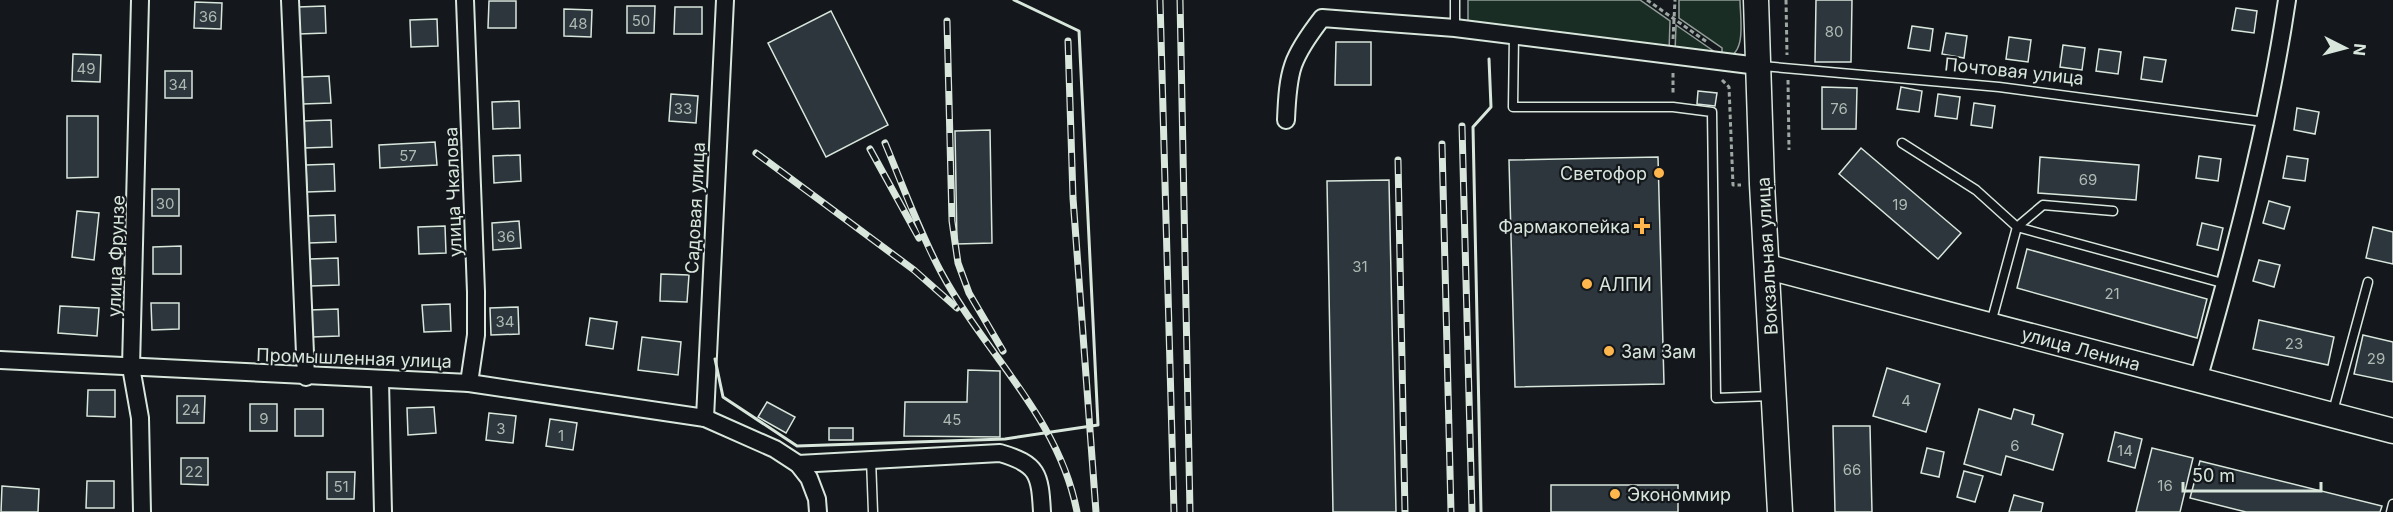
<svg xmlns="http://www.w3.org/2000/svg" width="2393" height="512" viewBox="0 0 2393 512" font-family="Inter,sans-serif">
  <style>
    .green { fill: #1a2d24; stroke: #939e99; stroke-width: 1.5 }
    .building { fill: #2c363c; stroke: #d8e6dc; stroke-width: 1.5 }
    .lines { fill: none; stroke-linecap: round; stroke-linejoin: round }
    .lane-casing { stroke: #d8e6dc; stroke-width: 11 }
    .street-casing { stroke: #d8e6dc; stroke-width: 20 }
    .secondary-casing { stroke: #d8e6dc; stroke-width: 27 }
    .path { stroke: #9da8a2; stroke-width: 3; stroke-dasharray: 4.5 3; stroke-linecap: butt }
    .lane { stroke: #14181c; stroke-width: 8 }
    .street { stroke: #14181c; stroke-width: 16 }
    .secondary { stroke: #14181c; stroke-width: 24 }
    .rail-casing { stroke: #d8e6dc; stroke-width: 7 }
    .rail { stroke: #14181c; stroke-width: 4.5; stroke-dasharray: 14; stroke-linecap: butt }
    .wall { stroke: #d8e6dc; stroke-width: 3 }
    .poi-dot { fill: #ffb74d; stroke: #14181c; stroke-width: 2 }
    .labels { text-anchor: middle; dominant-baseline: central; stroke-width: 4.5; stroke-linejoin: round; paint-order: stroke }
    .number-label { font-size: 15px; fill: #adbab4 }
    .street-label { font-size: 18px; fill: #d8e6dc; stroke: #14181c }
    .poi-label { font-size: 18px; fill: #d8e6dc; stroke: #14181c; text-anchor: start }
  </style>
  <rect width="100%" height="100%" fill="#14181c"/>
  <g class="green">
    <path d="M1468 0H1640L1670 21 1669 52 1468 24Z"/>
    <path d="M1679 0H1740C1740 18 1748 58 1722 58V48L1679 18Z"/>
    <path d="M1676 25 1715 52 1714 59 1675 52Z"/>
  </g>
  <g class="building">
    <path d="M1816 0H1852L1851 62H1815Z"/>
    <path d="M489 1H516V28H488Z"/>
    <path d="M195 2 222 3 221 29 194 28Z"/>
    <path d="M325 6 326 33 299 34 298 7Z"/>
    <path d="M627 6H655L654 33H627Z"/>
    <path d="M675 7H702V34H674Z"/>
    <path d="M2236 8 2257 11 2254 33 2232 30Z"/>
    <path d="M564 9 592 10 591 37 564 36Z"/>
    <path d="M831 11 888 125 826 157 768 43Z"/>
    <path d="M437 19 438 46 411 47 410 20Z"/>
    <path d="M1912 26 1933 29 1930 51 1908 48Z"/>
    <path d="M1946 33 1967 36 1964 58 1942 54Z"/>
    <path d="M2009 37 2031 40 2028 62 2006 59Z"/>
    <path d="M1336 42H1371V85H1335Z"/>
    <path d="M2063 45 2085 48 2082 70 2060 67Z"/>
    <path d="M2099 49 2121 52 2118 74 2096 71Z"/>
    <path d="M73 54 101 55 100 82 72 81Z"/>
    <path d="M2144 57 2166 60 2162 82 2141 79Z"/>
    <rect x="165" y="71" width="27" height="27"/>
    <path d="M329 76 331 103 303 104 302 77Z"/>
    <path d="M1822 87 1857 88 1856 129H1822Z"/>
    <path d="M1901 87 1922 91 1919 112 1897 109Z"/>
    <path d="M1698 91 1717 93 1715 106 1697 104Z"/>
    <path d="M671 94 698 96 696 123 669 121Z"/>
    <path d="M1938 94 1960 97 1957 119 1935 116Z"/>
    <path d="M519 101 520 128 493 129 492 102Z"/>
    <path d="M1974 103 1995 106 1992 128 1971 125Z"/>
    <path d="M2297 108 2319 112 2315 134 2294 130Z"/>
    <path d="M67 116H98V177L67 178Z"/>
    <path d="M331 120 332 147 305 148 304 121Z"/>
    <path d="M990 130 992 243 957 244 955 131Z"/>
    <path d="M435 142 437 165 380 168 379 145Z"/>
    <path d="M1861 148 1961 233 1938 259 1839 174Z"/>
    <path d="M520 155 521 181 494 183 493 156Z"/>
    <path d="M2199 156 2221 159 2218 181 2196 178Z"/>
    <path d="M2287 156 2308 159 2305 181 2283 178Z"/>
    <path d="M1658 157 1664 384 1515 387 1509 160Z"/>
    <path d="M2040 157 2139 165 2136 200 2038 193Z"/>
    <path d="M334 164 335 191 307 192 306 165Z"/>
    <path d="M1389 180 1396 512H1333L1327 181Z"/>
    <rect x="152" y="189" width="27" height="27"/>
    <path d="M2269 201 2290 207 2284 229 2263 223Z"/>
    <path d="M77 211 99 213 94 260 72 257Z"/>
    <path d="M335 215 336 242 309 243 308 216Z"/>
    <path d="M519 221 521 248 493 250 492 223Z"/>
    <path d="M2202 223 2223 228 2218 250 2197 245Z"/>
    <path d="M445 226 446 253 419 254 418 227Z"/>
    <path d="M2373 227 2393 232V264L2366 258Z"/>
    <path d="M181 246V274H153V247Z"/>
    <path d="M2027 249 2207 299 2197 338 2017 288Z"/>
    <path d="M338 258 339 285 311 286 310 259Z"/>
    <path d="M2259 260 2280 265 2274 287 2253 281Z"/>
    <path d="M661 274 689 275 687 302 660 301Z"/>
    <path d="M151 303H179V329L152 330Z"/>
    <path d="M450 304 451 331 424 332 422 305Z"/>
    <path d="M60 306 99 308 97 336 58 333Z"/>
    <path d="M518 307 519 334 491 335 490 308Z"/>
    <path d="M338 309 339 336 312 337 310 310Z"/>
    <path d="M590 318 617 322 613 349 586 345Z"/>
    <path d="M2259 320 2334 337 2328 365 2253 349Z"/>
    <path d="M2363 335 2393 342V382L2354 374Z"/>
    <path d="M642 337 681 342 678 375 638 370Z"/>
    <path d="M1887 368 1940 384 1926 432 1873 416Z"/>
    <path d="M968 370 1000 371V437L904 436 905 402H967Z"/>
    <path d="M88 390H115V417L87 416Z"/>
    <path d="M177 396H205L204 423H177Z"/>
    <path d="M767 402 795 417 786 433 758 417Z"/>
    <rect x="250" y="404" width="27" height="27"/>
    <path d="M434 407 436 433 408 435 407 408Z"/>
    <rect x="295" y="409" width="28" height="27"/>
    <path d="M1979 409 2011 419 2014 409 2034 415 2032 424 2063 434 2053 470 2006 456 2001 475 1964 464Z"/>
    <path d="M489 413 516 416 513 443 486 440Z"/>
    <path d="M550 419 577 423 573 450 546 446Z"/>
    <path d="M1833 426H1870L1872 512H1835Z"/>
    <rect x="829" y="428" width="24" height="12"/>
    <path d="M2115 432 2142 439 2135 468 2108 461Z"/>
    <path d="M1927 448 1944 452 1939 477 1921 473Z"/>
    <path d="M2152 448 2193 458 2180 512H2136Z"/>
    <path d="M181 458H208V485L181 484Z"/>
    <path d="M2200 461 2382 506 2380 512H2246L2190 498Z"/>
    <path d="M1964 471 1983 476 1975 502 1957 497Z"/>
    <path d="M327 472H355L354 499H327Z"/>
    <path d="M87 481H114V508H86Z"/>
    <rect x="1551" y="485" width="127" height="27"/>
    <path d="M2 486 39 489 38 512H1Z"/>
    <path d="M2014 495 2043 503 2041 512H2009Z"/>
  </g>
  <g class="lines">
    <defs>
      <g id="lane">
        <path d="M1455 28V0"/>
        <path d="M1514 35 1513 107H1673L1712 112 1716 398 1772 396"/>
        <path d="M1762 66 1999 87 2265 122"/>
        <path d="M1902 143 1976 190 2017 227 2043 205 2113 211"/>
        <path d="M1991 323 2017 227 2226 284"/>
        <path d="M2332 415 2368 282"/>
        <path d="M871 459 873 512"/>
        <path d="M2391 512 2393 504"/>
      </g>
      <g id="street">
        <path d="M140 0 131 367 140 418 142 512"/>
        <path d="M290 0 306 377"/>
        <path d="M465 0 476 292V335L469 383"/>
        <path d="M1286 120C1288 70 1291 58 1322 18L1455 28 1758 66"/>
        <path d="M0 360 469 383 705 418 775 449 798 464 809 478 817 499 818 512"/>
        <path d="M2198 380C2234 255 2268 129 2287 0"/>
        <path d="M380 381 383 512"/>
        <path d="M705 418 725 0"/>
        <path d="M798 464 1000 453C1038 464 1040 474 1042 512"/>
      </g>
      <g id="secondary">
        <path d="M1756 0 1762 184 1780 512"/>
        <path d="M1768 267 2393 431"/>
      </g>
    </defs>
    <use href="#lane" class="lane-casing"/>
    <use href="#street" class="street-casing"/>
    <use href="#secondary" class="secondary-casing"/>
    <g class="path">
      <path d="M1647 0 1707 42"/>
      <path d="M1786 0 1787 55"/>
      <path d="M1673 39 1675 0"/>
      <path d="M1673 73V93"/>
      <path d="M1722 80 1729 87 1733 185H1741"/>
      <path d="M1788 80 1789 150"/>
    </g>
    <use href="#lane" class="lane"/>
    <use href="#street" class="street"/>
    <use href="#secondary" class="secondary"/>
    <defs>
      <g id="rail">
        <path d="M1160 0 1174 512"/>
        <path d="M1180 0 1190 512"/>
        <path d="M947 21 952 221 958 263 969 293 1003 351"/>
        <path d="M1068 41 1073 198 1096 512"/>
        <path d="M1462 126 1472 512"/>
        <path d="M885 143C903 186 919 231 941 272 985 354 1059 417 1077 512"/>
        <path d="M1442 144 1451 512"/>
        <path d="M870 149 919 238"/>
        <path d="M756 153 914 270 957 308"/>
        <path d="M1398 160 1405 512"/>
      </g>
    </defs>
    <use href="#rail" class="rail-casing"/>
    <use href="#rail" class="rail"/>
    <g class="wall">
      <path d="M715 359 723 397 797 446 1005 439 1098 425 1079 31 1014 0"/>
      <path d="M1481 512 1473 127 1491 107 1489 59"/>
    </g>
  </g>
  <g class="poi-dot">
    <circle cx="1659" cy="173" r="6"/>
    <path d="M1639 217h6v6h6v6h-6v6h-6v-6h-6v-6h6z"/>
    <circle cx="1587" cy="284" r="6"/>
    <circle cx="1609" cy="351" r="6"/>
    <circle cx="1615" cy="494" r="6"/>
  </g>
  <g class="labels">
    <g class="number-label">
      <text x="208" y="16">36</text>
      <text x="641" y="20">50</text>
      <text x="578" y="23">48</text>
      <text x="1834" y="31">80</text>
      <text x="86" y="68">49</text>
      <text x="178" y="84">34</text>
      <text x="683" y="108">33</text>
      <text x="1839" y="108">76</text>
      <text x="408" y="155">57</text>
      <text x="2088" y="179">69</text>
      <text x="165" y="203">30</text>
      <text x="1900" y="204">19</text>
      <text x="506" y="236">36</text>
      <text x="1360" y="266">31</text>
      <text x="2112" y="293">21</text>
      <text x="505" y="321">34</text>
      <text x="2294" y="343">23</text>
      <text x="2376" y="358">29</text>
      <text x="1906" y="400">4</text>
      <text x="191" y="409">24</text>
      <text x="264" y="418">9</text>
      <text x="952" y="419">45</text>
      <text x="501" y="428">3</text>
      <text x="561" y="435">1</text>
      <text x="2015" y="445">6</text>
      <text x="2125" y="450">14</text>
      <text x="1852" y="469">66</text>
      <text x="194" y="471">22</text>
      <text x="2165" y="485">16</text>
      <text x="341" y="486">51</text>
    </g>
    <g class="street-label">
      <text transform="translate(2014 71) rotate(6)">Почтовая улица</text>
      <text transform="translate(453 192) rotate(-92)">улица Чкалова</text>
      <text transform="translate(695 208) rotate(-87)">Садовая улица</text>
      <text transform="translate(116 256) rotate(-88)">улица Фрунзе</text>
      <text transform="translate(1767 256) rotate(-93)">Вокзальная улица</text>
      <text transform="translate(2081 349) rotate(15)">улица Ленина</text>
      <text transform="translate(354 358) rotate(2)">Промышленная улица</text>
    </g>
    <g class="poi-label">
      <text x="1647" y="173" text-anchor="end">Светофор</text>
      <text x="1630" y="226" text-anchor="end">Фармакопейка</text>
      <text x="1599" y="284">АЛПИ</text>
      <text x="1621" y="351">Зам Зам</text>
      <text x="1627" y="494">Экономмир</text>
    </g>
  </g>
  <g transform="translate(2345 48) rotate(96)" stroke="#14181c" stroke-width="4.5" paint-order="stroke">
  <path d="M0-4.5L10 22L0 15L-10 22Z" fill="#d8e6dc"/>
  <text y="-9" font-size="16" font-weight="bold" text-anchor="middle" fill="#d8e6dc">N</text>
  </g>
  <path d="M2183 482v9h138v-9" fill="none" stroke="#d8e6dc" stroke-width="3"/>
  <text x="2192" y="482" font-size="18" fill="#d8e6dc" stroke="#14181c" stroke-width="4.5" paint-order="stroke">50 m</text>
</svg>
